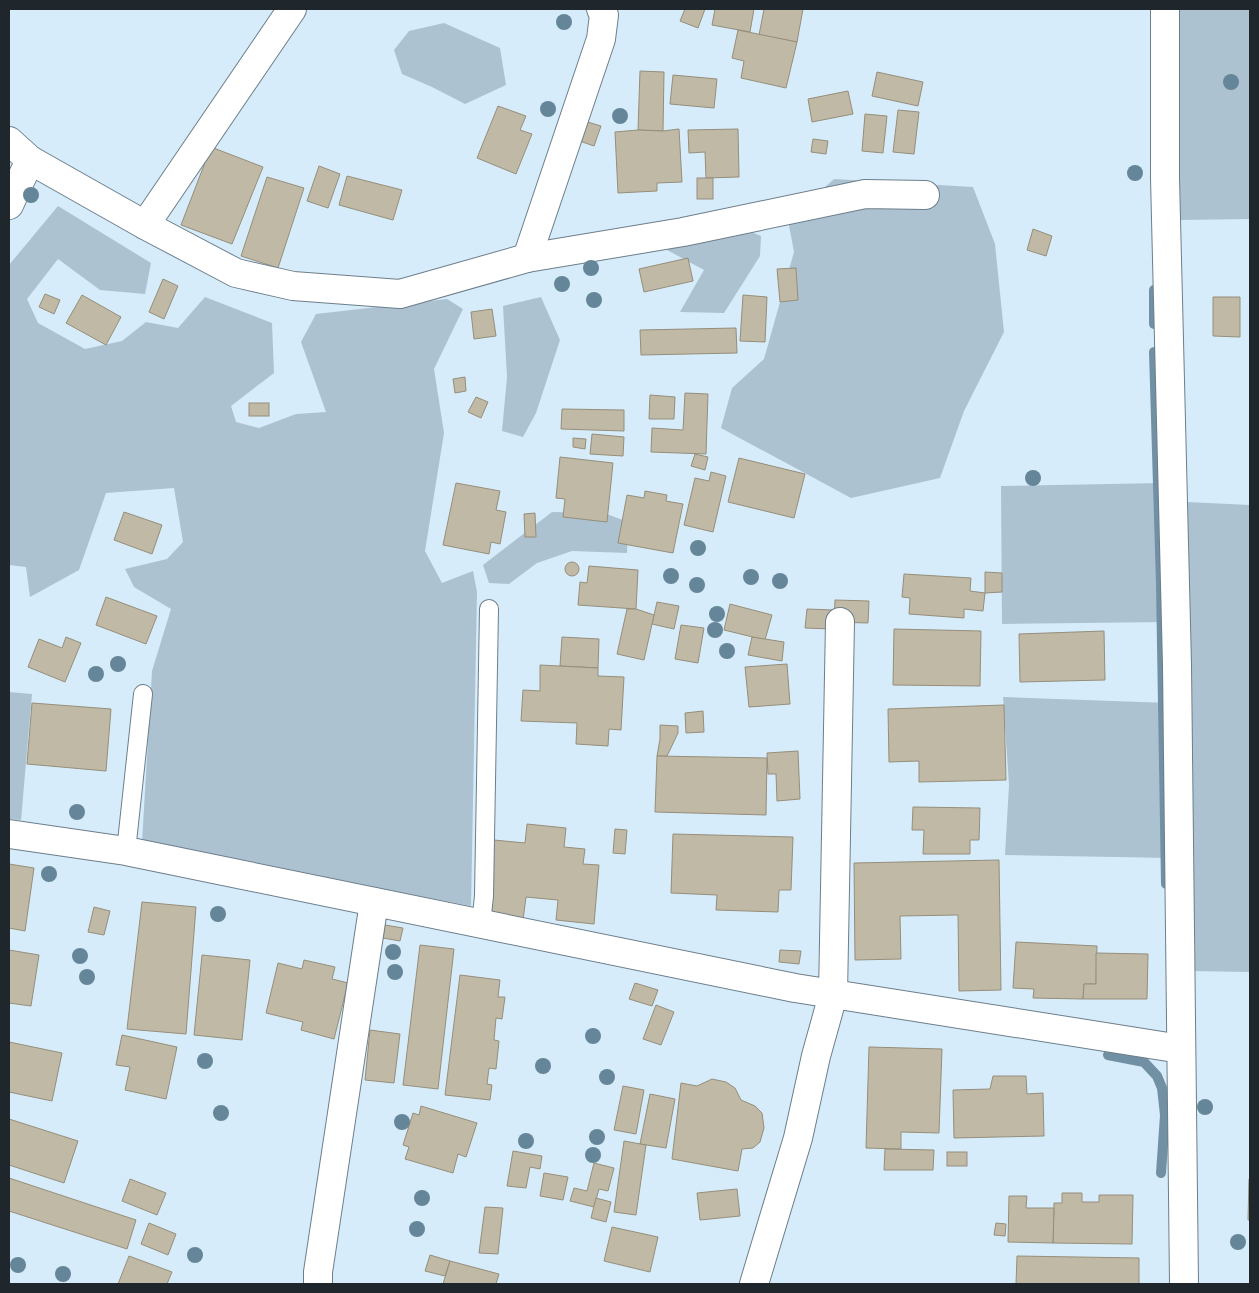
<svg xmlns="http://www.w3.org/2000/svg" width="1259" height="1293" viewBox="0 0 1259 1293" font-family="'Source Sans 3',sans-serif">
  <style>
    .green { fill: #acc2d1 }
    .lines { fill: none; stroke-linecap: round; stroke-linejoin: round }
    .stream { stroke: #7290a4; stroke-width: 10 }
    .building { fill: #c0b9a5; stroke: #958e7a }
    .lane-casing { stroke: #6c7e8b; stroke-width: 20 }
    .street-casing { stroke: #6c7e8b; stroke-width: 30 }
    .lane { stroke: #fff; stroke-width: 18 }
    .street { stroke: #fff; stroke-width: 28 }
    .tree { fill: #658598 }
  </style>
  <rect width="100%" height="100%" fill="#d7ecfa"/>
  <g class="green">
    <path d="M1177 9H1250V219L1178 220Z"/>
    <path d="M444 23 500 48 506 85 465 104 432 87 402 74 394 50 409 31Z"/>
    <path d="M834 179 973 187 995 244 1004 332 964 411 940 478 851 498 721 428 732 388 764 359 794 252 788 220Z"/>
    <path d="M58 206 151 263 145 294 100 290 58 259 27 299 38 323 85 349 122 341 146 322 178 328 205 297 272 323 274 373 231 406 236 422 259 428 296 414 326 412 301 342 316 314 447 299 463 309 434 369 444 433 425 551 442 583 473 571 477 592 471 906 142 843 152 671 171 609 134 587 125 569 167 559 183 542 174 488 106 493 79 570 30 597 26 567 9 565V265Z"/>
    <path d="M707 214 761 236 760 256 724 313 680 312 704 270 667 250Z"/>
    <path d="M541 297 560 340 536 413 523 437 502 431 507 377 503 306Z"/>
    <path d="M1163 483 1167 622 1002 624 1001 486Z"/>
    <path d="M1187 502 1250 505V972L1189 971Z"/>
    <path d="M552 512 604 513 628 522 627 553 572 551 537 563 509 584 489 583 483 565Z"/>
    <path d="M9 692 32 694 21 820 9 819Z"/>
    <path d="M1003 697 1168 703 1171 858 1005 855 1009 785Z"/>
  </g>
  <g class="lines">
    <g class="stream">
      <path d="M1154 290V324"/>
      <path d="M1154 352 1161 584 1166 884"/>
      <path d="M1108 1055 1144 1062 1157 1076 1162 1088 1165 1115 1161 1173"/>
    </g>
  </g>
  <g class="building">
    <path d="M685 9H705L698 28 680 21Z"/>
    <path d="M715 9H754L750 32 712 25Z"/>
    <path d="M764 9H803L797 42 759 35Z"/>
    <path d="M738 30 797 42 786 88 741 78 744 61 732 58Z"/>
    <path d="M640 71 664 72 663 131 638 130Z"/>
    <path d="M877 72 923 82 918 106 872 96Z"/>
    <path d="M673 75 717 79 714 108 670 104Z"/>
    <path d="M848 91 853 114 812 122 808 99Z"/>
    <path d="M498 106 526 116 520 130 532 134 516 174 477 158Z"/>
    <path d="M898 110 919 112 914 154 893 152Z"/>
    <path d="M865 114 887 116 883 153 862 151Z"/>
    <path d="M581 120 601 126 594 146 574 139Z"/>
    <path d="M679 129 682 182 657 183V191L618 193 615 132 638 130 663 131Z"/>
    <path d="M738 129 739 177 706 178 705 152 689 153 688 130Z"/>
    <path d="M813 139 828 141 826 154 811 152Z"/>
    <path d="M211 147 263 167 232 244 181 225Z"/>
    <path d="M319 166 340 174 328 208 307 201Z"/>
    <path d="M347 176 402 190 393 220 339 205Z"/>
    <path d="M267 177 304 188 278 268 241 256Z"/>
    <rect x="697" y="178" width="16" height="21"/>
    <path d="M1033 229 1052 236 1046 256 1027 250Z"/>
    <path d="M688 258 693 281 644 292 639 269Z"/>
    <path d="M796 268 798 300 780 302 777 269Z"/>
    <path d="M163 279 178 286 164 319 149 312Z"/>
    <path d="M45 294 60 300 54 314 39 307Z"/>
    <path d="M82 295 121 317 106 345 66 323Z"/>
    <path d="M743 295 767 297 765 342 740 341Z"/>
    <path d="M1213 297H1240V337L1213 336Z"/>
    <path d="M492 309 496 336 474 339 471 312Z"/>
    <path d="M736 328 737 353 641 355 640 330Z"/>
    <path d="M465 377 466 391 455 393 453 379Z"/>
    <path d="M685 393 708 394 706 454 651 452 652 428 683 430Z"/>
    <path d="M650 395 675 397 674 419H649Z"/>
    <path d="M476 397 488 402 481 418 468 412Z"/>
    <rect x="249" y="403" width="20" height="13"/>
    <path d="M562 409 624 410V431L561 429Z"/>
    <path d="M592 434 624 437 623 456 590 454Z"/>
    <path d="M573 438 586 439 585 449 573 447Z"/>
    <path d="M695 454 708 457 705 470 691 466Z"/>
    <path d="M560 457 613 463 607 522 563 517 565 499 556 498Z"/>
    <path d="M739 458 805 474 794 518 728 502Z"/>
    <path d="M711 472 726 476 713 532 684 525 695 478 709 481Z"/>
    <path d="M456 483 500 491 496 510 506 512 500 544 491 542 489 554 443 545Z"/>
    <path d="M645 491 667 495 666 501 683 504 673 553 618 543 627 495 644 498Z"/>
    <path d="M124 512 162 525 152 554 114 540Z"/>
    <path d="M535 513 536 537H525L524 514Z"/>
    <circle cx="572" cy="569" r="7"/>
    <path d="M589 566 638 570 636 609 578 605 580 582 587 583Z"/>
    <path d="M985 572 1002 573V592L985 593Z"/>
    <path d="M904 574 971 578 970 591 985 593 983 611 964 609V618L909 614 910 598 902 597Z"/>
    <path d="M106 597 157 616 146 644 96 625Z"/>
    <path d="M835 600 869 601 868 623 834 622Z"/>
    <path d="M657 602 679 606 674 629 652 624Z"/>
    <path d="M730 604 772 615 765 640 724 630Z"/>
    <path d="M627 609H636L654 615 644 660 617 654Z"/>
    <path d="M807 609 834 610 832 629 805 628Z"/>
    <path d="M681 625 704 628 698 663 675 659Z"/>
    <path d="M894 629 981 631 980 686 893 685Z"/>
    <path d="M1104 631 1105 680 1020 682 1019 634Z"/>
    <path d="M66 637 81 643 65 682 28 667 39 639 62 648Z"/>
    <path d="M562 637 599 639 598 668 560 666Z"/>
    <path d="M752 637 784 642 782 661 748 655Z"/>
    <path d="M787 664 790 704 749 707 745 667Z"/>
    <path d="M540 665 598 668V676L624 677 621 730 609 729 608 746 576 744 577 723 521 721 523 690 540 691Z"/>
    <path d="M32 703 111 709 106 771 27 764Z"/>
    <path d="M1004 705 1006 780 919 782V761L889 762 888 709Z"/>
    <path d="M703 711 704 732 686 733 685 713Z"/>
    <path d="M660 725 678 726V733L667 756H657L660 739Z"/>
    <path d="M798 751 800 799 777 801 776 774H768L767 753Z"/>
    <path d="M657 756 767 758 766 815 655 812Z"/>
    <path d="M913 807 980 808 979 840H970V854H923L924 830H912Z"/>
    <path d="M527 824 566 828 564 847 585 849 583 864 599 865 594 924 556 920 558 900 526 897 523 920 491 917 493 895 489 894 494 840 525 843Z"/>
    <path d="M615 829 627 830 625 854 613 853Z"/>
    <path d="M673 834 793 837 791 890H779L778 912 716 910 717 895 671 893Z"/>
    <path d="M999 860 1001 990 959 991 958 915 900 916 901 959 855 960 854 863Z"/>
    <path d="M9 864 34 868 25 931 9 928Z"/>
    <path d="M142 902 196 907 186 1034 127 1029Z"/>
    <path d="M94 907 110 911 104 935 88 932Z"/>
    <path d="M385 925 403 928 400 941 383 938Z"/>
    <path d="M1016 942 1097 946 1096 984H1084L1083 999 1033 998 1034 989 1013 988Z"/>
    <path d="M420 945 454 949 438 1089 403 1085Z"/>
    <path d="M9 950 39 955 31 1006 9 1003Z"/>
    <path d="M780 950 801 951 799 964 779 962Z"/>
    <path d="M1096 953 1148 954 1147 999H1083L1084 984H1096Z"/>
    <path d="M202 955 250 960 242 1040 194 1035Z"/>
    <path d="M304 960 335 967 332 979 348 983 334 1039 301 1030 303 1022 266 1013 278 963 302 969Z"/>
    <path d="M460 975 500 980 498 997H505L502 1019 496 1018 494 1040 499 1041 496 1069 489 1068 487 1084 492 1085 490 1100 445 1095Z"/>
    <path d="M635 983 658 990 652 1006 629 999Z"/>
    <path d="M656 1005 674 1012 661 1045 643 1039Z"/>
    <path d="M370 1030 400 1034 394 1083 365 1080Z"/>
    <path d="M122 1035 177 1047 166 1099 125 1090 130 1067 116 1065Z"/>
    <path d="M9 1042 62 1053 52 1101 9 1092Z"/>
    <path d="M869 1047 942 1049 939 1133 901 1132V1149L866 1148Z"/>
    <path d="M993 1076H1026L1027 1094 1043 1093 1044 1136 954 1138 953 1090 990 1089Z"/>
    <path d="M712 1079 726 1082 735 1088 741 1100 755 1106 762 1113 764 1128 760 1142 753 1148 742 1149 738 1171 672 1159 681 1083 697 1086Z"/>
    <path d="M623 1086 644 1090 636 1134 614 1130Z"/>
    <path d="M650 1094 675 1099 666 1148 640 1144Z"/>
    <path d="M421 1106 477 1123 466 1157 458 1154 453 1173 405 1159 409 1147 403 1145 413 1113 419 1115Z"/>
    <path d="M9 1119 78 1141 64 1183 9 1165Z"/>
    <path d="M624 1141 646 1145 636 1215 614 1212Z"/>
    <path d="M885 1149 934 1150 933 1170H884Z"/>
    <path d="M513 1151 542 1156 540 1169 530 1167 526 1188 507 1186Z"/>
    <rect x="947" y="1152" width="20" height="14"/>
    <path d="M594 1163 614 1168 608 1191 599 1189 594 1207 570 1201 574 1188 587 1191Z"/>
    <path d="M544 1173 568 1177 563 1200 540 1196Z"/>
    <path d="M9 1178 136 1220 127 1249 9 1211Z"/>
    <path d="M130 1179 166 1193 157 1215 122 1201Z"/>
    <path d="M1249 1179H1250V1220H1248Z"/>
    <path d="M737 1189 740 1216 700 1220 697 1193Z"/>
    <path d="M1062 1193H1082V1202H1099V1195H1133L1132 1244 1053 1243 1054 1203H1062Z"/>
    <path d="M1009 1196H1027L1026 1208H1054L1053 1243 1008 1242Z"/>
    <path d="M596 1198 611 1202 606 1222 591 1218Z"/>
    <path d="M485 1207 503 1208 498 1254 479 1253Z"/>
    <path d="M149 1223 176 1234 168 1255 141 1244Z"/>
    <path d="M996 1223 1006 1224 1005 1236 994 1235Z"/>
    <path d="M612 1227 658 1237 650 1272 604 1261Z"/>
    <path d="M430 1255 450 1261 445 1276 425 1271Z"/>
    <path d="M129 1256 172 1272 167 1284H118Z"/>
    <path d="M1017 1256 1139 1258V1284H1016Z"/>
    <path d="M450 1261 499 1274 496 1284H443Z"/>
  </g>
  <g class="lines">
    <defs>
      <g id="lane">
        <path d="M126 851 143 694"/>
        <path d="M481 924 484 896 489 609"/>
      </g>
      <g id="street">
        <path d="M1165 9V178L1177 665 1184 1284"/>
        <path d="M9 141 30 160 145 225 236 273 293 286 400 294 527 258 683 232 865 194 925 195"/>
        <path d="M9 205 30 160"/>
        <path d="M145 225 292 9"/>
        <path d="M527 258 601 39 604 15 601 9"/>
        <path d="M9 834 126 851 795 988 1181 1049"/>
        <path d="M318 1284V1272L374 902"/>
        <path d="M754 1284 798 1138 816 1056 833 995 840 622"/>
      </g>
    </defs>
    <use href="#lane" class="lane-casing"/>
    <use href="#street" class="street-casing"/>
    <use href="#lane" class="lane"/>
    <use href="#street" class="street"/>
  </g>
  <g class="tree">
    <circle cx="564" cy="22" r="8"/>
    <circle cx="1231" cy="82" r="8"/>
    <circle cx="548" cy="109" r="8"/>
    <circle cx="620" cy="116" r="8"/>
    <circle cx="1135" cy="173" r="8"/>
    <circle cx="31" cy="195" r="8"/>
    <circle cx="591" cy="268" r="8"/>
    <circle cx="562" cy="284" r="8"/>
    <circle cx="594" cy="300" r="8"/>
    <circle cx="1033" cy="478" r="8"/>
    <circle cx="698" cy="548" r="8"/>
    <circle cx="671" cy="576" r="8"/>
    <circle cx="751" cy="577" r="8"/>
    <circle cx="780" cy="581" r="8"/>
    <circle cx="697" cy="585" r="8"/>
    <circle cx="717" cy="614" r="8"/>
    <circle cx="715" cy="630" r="8"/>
    <circle cx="727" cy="651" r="8"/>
    <circle cx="118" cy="664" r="8"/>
    <circle cx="96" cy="674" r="8"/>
    <circle cx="77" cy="812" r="8"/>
    <circle cx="49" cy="874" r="8"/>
    <circle cx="218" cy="914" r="8"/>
    <circle cx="393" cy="952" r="8"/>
    <circle cx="80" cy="956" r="8"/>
    <circle cx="395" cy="972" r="8"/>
    <circle cx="87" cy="977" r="8"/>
    <circle cx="593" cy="1036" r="8"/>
    <circle cx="205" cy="1061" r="8"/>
    <circle cx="543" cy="1066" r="8"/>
    <circle cx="607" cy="1077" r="8"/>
    <circle cx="1205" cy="1107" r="8"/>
    <circle cx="221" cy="1113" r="8"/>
    <circle cx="402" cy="1122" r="8"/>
    <circle cx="597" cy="1137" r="8"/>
    <circle cx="526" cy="1141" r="8"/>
    <circle cx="593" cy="1155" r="8"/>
    <circle cx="422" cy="1198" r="8"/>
    <circle cx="417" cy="1229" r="8"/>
    <circle cx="1238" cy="1242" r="8"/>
    <circle cx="195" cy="1255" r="8"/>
    <circle cx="18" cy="1265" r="8"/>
    <circle cx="63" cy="1274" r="8"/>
  </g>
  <rect width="1259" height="1293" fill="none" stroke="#1f262c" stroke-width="20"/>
</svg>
